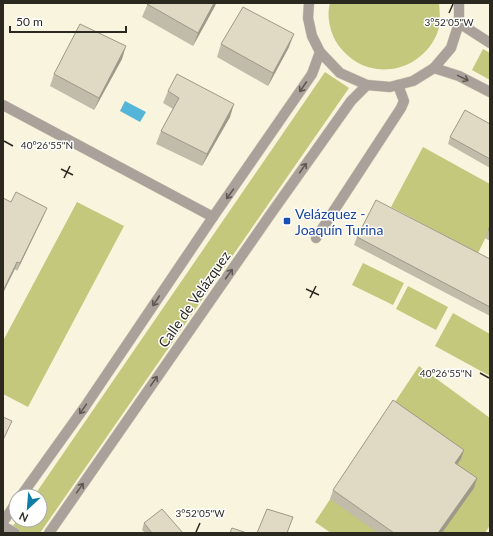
<svg xmlns="http://www.w3.org/2000/svg" width="493" height="536" viewBox="0 0 493 536" font-family="Lato,sans-serif">
  <style>
    .green { fill: #c4c87d }
    .water { fill: #55b5d9 }
    .lines { fill: none; stroke-linecap: round; stroke-linejoin: round }
    .minor-casing { stroke: #d4cfbb; stroke-width: 11 }
    .minor { stroke: #a9a19a; stroke-width: 10 }
    .wall { fill: #c1bba9 }
    .shaded-wall { fill: #9d9989 }
    .building { fill: #e0dac4; stroke: #9d9989 }
    .oneway { stroke: #5d5851 }
    .ticks { fill: none; stroke: #2b2820; stroke-width: 1.5 }
    .transit-dot { fill: #1a4fb4; stroke: #fff; stroke-width: 1.5 }
    .labels { text-anchor: middle; dominant-baseline: central; stroke-width: 3; stroke-linejoin: round; paint-order: stroke }
    .transit-label { font-size: 14px; fill: #164399; stroke: #fff; text-anchor: start }
    .street-label { font-size: 14px; fill: #2b2820; stroke: #fff }
    .ticks-label { font-size: 10px; text-anchor: middle; fill: #2b2820; stroke: #fff; stroke-width: 3; stroke-linejoin: round; paint-order: stroke }
  </style>
  <rect width="100%" height="100%" fill="#f9f4dd"/>
  <g class="green">
    <path d="M330 3H439C440 14 441 26 436 36 421 68 381 80 352 59 343 52 336 44 332 33 329 24 327 13 330 3Z"/>
    <path d="M483 49 490 53V80L472 70Z"/>
    <path d="M325 72 349 88 40 533H8L17 520H40V496H34Z"/>
    <path d="M423 147 490 184V229L478 253 391 207Z"/>
    <path d="M77 202 124 226 28 407 3 394V341Z"/>
    <path d="M363 263 404 283 393 305 352 285Z"/>
    <path d="M408 286 448 307 436 330 396 309Z"/>
    <path d="M453 313 490 334V376L435 346Z"/>
    <path d="M419 366 490 418V525L485 533H331L315 522Z"/>
  </g>
  <path class="water" d="M125 101 146 112 140 122 120 111Z"/>
  <g class="lines">
    <defs>
      <g id="minor">
        <path d="M309 3 308 18 312 36 320 52 340 73 367 85 390 87 413 81 434 68 451 48 459 23V3"/>
        <path d="M459 23 490 43"/>
        <path d="M434 68 459 76 490 92"/>
        <path d="M3 105 213 217"/>
        <path d="M316 238 401 108 404 101 398 85"/>
        <path d="M21 496 84 408 213 217 312 74 320 52"/>
        <path d="M3 522 16 503"/>
        <path d="M3 526 15 533"/>
        <path d="M49 533 270 215 351 101 367 85"/>
      </g>
    </defs>
    <use href="#minor" class="minor-casing"/>
    <use href="#minor" class="minor"/>
  </g>
  <g class="wall">
    <path d="M148 3H216L215 6 193 46 142 17Z"/>
    <path d="M221 44 289 47 268 86 217 57Z"/>
    <path d="M122 59 94 110 50 86 54 74Z"/>
    <path d="M168 91 230 117 202 166 156 144 161 131 173 109 163 103Z"/>
    <path d="M490 124V168L448 144 450 137Z"/>
    <path d="M11 202 44 215 17 271 15 269Z"/>
    <path d="M490 226V241L485 238Z"/>
    <path d="M357 237 490 259V316L354 245Z"/>
    <path d="M461 459 457 464 477 478 474 488 442 533H378L330 499 333 490Z"/>
    <path d="M144 523 183 533H145L142 530Z"/>
  </g>
  <g class="shaded-wall">
    <path d="M214 3H216L215 6 193 46 198 33Z"/>
    <path d="M294 34 289 47 268 86 273 73Z"/>
    <path d="M126 46 122 59 94 110 99 98Z"/>
    <path d="M234 104 230 117 202 166 207 154Z"/>
    <path d="M47 208 44 215 17 271 20 263Z"/>
    <path d="M17 262 15 269 3 293V291Z"/>
    <path d="M464 450 461 459 452 472 455 463Z"/>
    <path d="M477 478 474 488 442 533H438Z"/>
  </g>
  <g class="building">
    <path d="M148 3H214L198 33 147 4Z"/>
    <path d="M243 7 294 34 273 73 221 44Z"/>
    <path d="M80 24 126 46 99 98 54 74Z"/>
    <path d="M177 74 234 104 207 154 161 131 179 98 168 91Z"/>
    <path d="M465 110 490 124V159L450 137Z"/>
    <path d="M16 192 47 208 20 263 17 262 3 291V198L11 202Z"/>
    <path d="M376 200 490 259V307L357 237Z"/>
    <path d="M490 226V231L488 230Z"/>
    <path d="M393 400 464 450 455 463 477 478 438 533H394L333 490Z"/>
    <path d="M3 417 12 421 3 440Z"/>
    <path d="M162 509 183 533H152L144 523Z"/>
    <path d="M267 509 293 517 287 533H257Z"/>
    <path d="M232 528 247 533H230Z"/>
  </g>
  <defs><path id="oneway-shaft" d="M-6 0H5M1.5-3L5.5 0L1.5 3" fill="none" stroke-width="1.6" stroke-linecap="round" stroke-linejoin="round"/></defs>
  <g class="oneway">
    <use href="#oneway-shaft" transform="translate(463 78) rotate(26)"/>
    <use href="#oneway-shaft" transform="translate(303 87) rotate(124)"/>
    <use href="#oneway-shaft" transform="translate(303 168) rotate(-55)"/>
    <use href="#oneway-shaft" transform="translate(230 194) rotate(126)"/>
    <use href="#oneway-shaft" transform="translate(229 274) rotate(-55)"/>
    <use href="#oneway-shaft" transform="translate(156 301) rotate(124)"/>
    <use href="#oneway-shaft" transform="translate(154 381) rotate(-55)"/>
    <use href="#oneway-shaft" transform="translate(83 409) rotate(125)"/>
    <use href="#oneway-shaft" transform="translate(80 488) rotate(-55)"/>
  </g>
  <path class="ticks" d="M449 13 453 4M4 141 13 146M61 169 73 175M64 178 70 166M306 289 319 295M310 298 316 286M480 373 489 378M196 532 200 523"/>
  <rect class="transit-dot" x="283" y="217" width="8" height="8" rx="2"/>
  <g class="labels">
    <g class="transit-label">
      <text x="295" y="213">Velázquez -<tspan x="295" dy="16">Joaquín Turina</tspan></text>
    </g>
    <g class="street-label">
      <text transform="translate(194 299) rotate(-55)">Calle de Velázquez</text>
    </g>
  </g>
  <g class="ticks-label">
    <text x="449" y="26">3°52'05"W</text>
    <text x="47" y="149">40°26'55"N</text>
    <text x="446" y="377">40°26'55"N</text>
    <text x="200" y="517">3°52'05"W</text>
  </g>
  <rect width="493" height="536" fill="none" stroke="#2b2820" stroke-width="8"/>
  <g transform="translate(28 508) rotate(206)"><circle r="19" fill="#ffffff" stroke="#aaa9a6"/>
  <path d="M0-3L7 15L0 10L-7 15Z" fill="#0d7da6"/>
  <text y="-6" font-size="11" font-weight="bold" text-anchor="middle" fill="#2b2820">N</text>
  </g>
  <path d="M10 26v6h116v-6" fill="none" stroke="#2b2820" stroke-width="2"/>
  <text x="16" y="26" font-size="12" fill="#2b2820" stroke="#ffffff" stroke-width="3" paint-order="stroke">50 m</text>
</svg>
